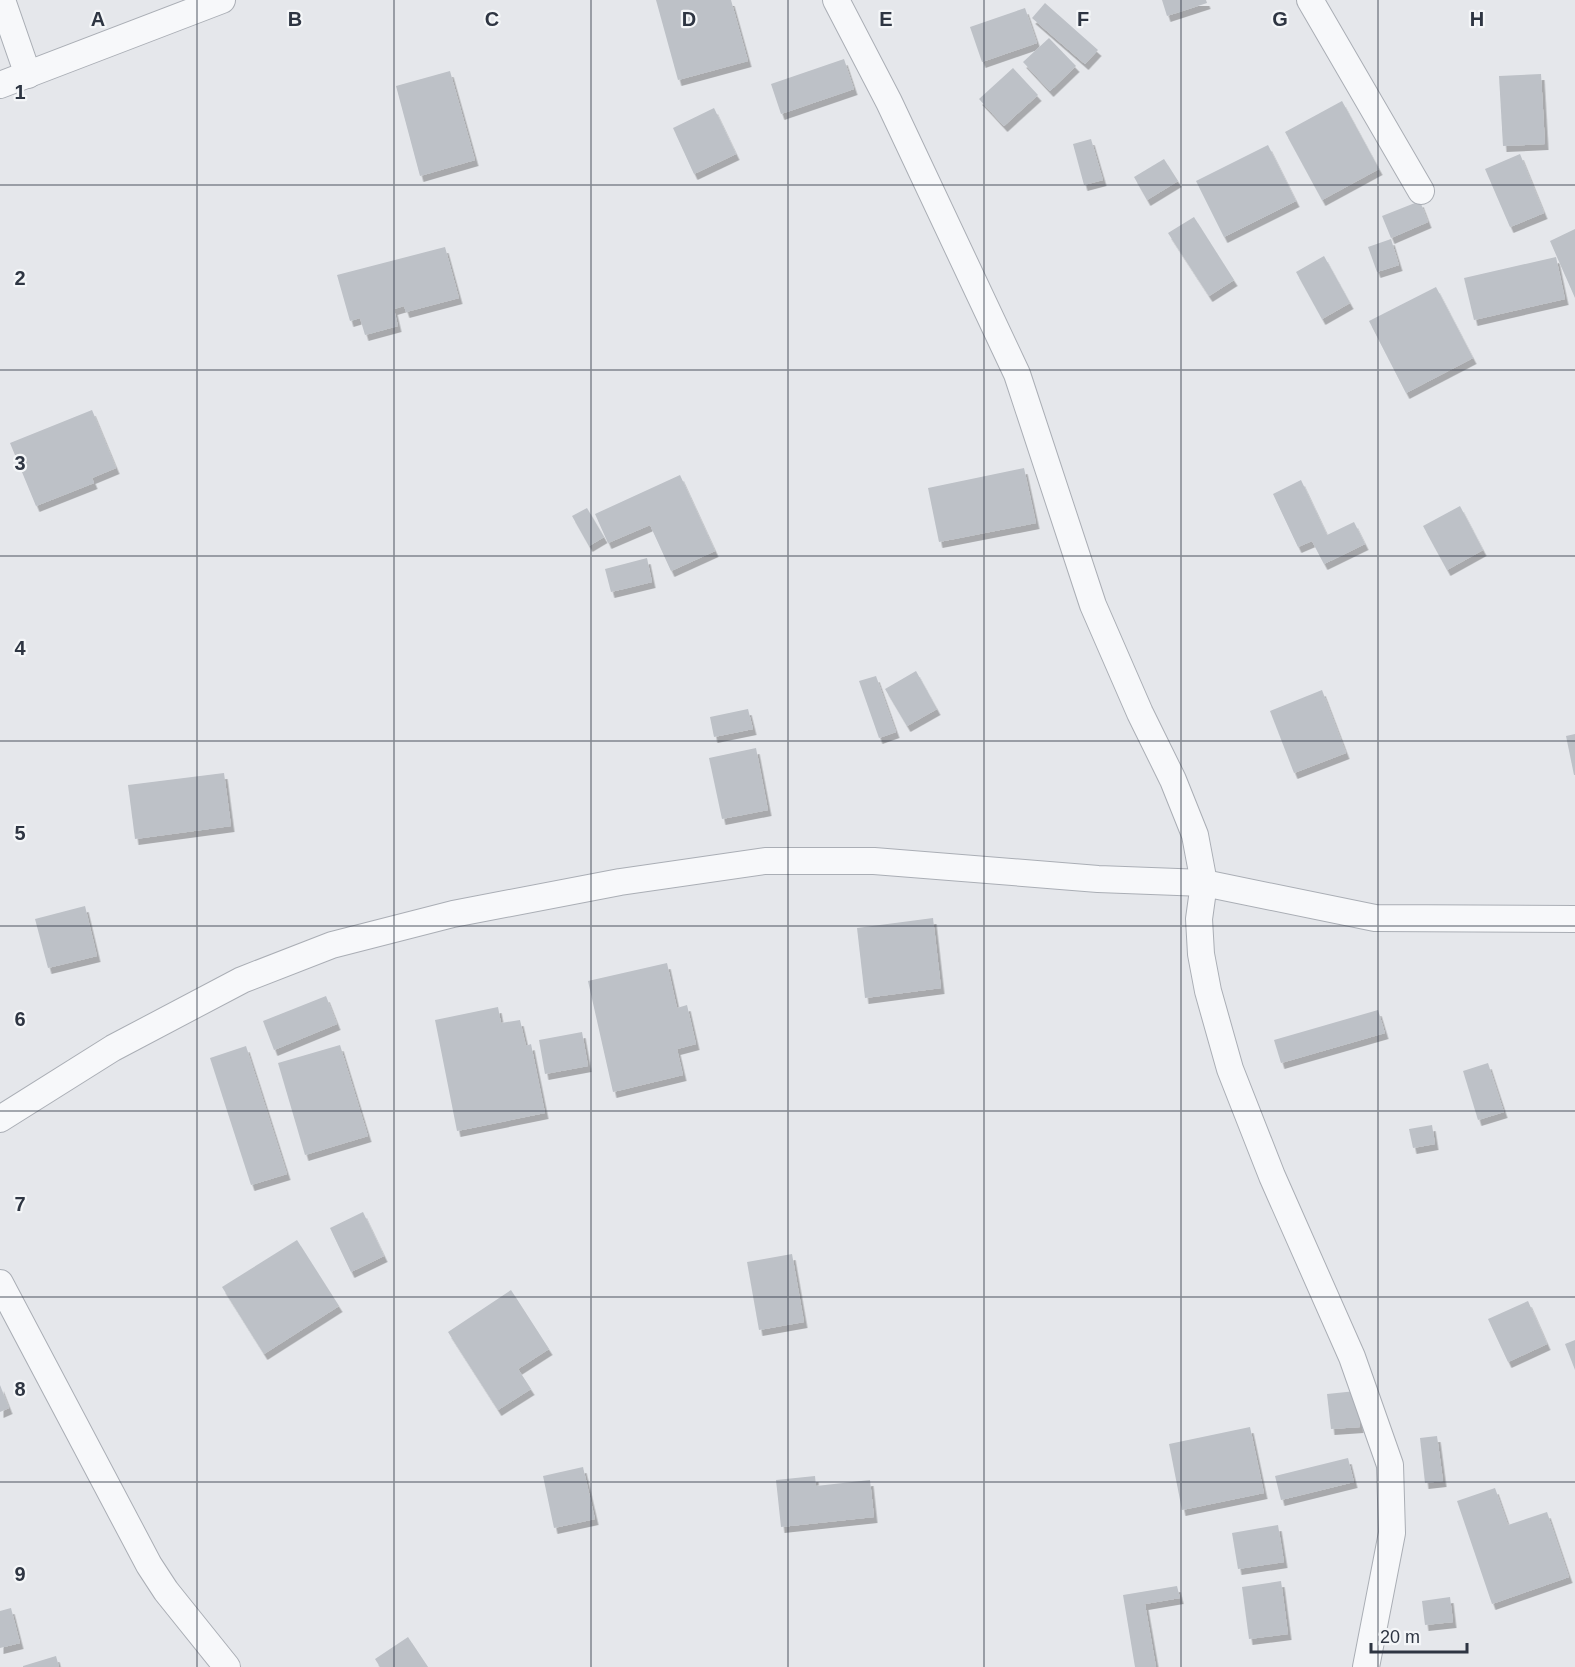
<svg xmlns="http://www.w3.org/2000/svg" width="1575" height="1667" viewBox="0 0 1575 1667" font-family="Helvetica,sans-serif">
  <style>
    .building { fill: #bdc1c7; filter: url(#shadow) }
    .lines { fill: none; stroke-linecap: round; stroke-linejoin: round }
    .minor-casing { stroke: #aaaeb5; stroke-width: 28 }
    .minor { stroke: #f7f8fa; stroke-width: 26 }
    .grid { fill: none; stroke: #2e3542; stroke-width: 1.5; stroke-opacity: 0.55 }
    .grid-label { font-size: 20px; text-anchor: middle; font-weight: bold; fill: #2e3542; stroke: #f4f6f8; stroke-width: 4.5; stroke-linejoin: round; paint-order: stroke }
  </style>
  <defs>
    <filter id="shadow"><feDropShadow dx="3.5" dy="6" stdDeviation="0" flood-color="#0004"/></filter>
  </defs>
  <rect width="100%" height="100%" fill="#e5e7eb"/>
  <g class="building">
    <path d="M656 0H731L748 61 678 80Z"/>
    <path d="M1162 0H1206L1207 3 1167 16Z"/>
    <path d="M1045 3 1098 50 1085 64 1032 18Z"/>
    <path d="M1025 8 1037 43 982 62 970 27Z"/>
    <path d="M1049 38 1076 66 1050 91 1023 62Z"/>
    <path d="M844 59 854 89 781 114 771 84Z"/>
    <path d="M1013 68 1038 95 1004 126 979 99Z"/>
    <path d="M450 71 475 160 420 176 396 86Z"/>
    <path d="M1541 74 1545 144 1503 146 1499 76Z"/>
    <path d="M1342 101 1379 169 1322 200 1285 132Z"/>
    <path d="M714 108 736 154 694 174 673 128Z"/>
    <path d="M1091 139 1103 180 1084 185 1073 144Z"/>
    <path d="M1268 145 1296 201 1224 237 1196 181Z"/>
    <path d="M1520 154 1544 213 1510 227 1485 169Z"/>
    <path d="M1164 159 1178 181 1147 200 1134 177Z"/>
    <path d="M1420 201 1428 222 1391 238 1382 216Z"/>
    <path d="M1194 217 1234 280 1209 296 1168 233Z"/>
    <path d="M1575 229V298L1550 241Z"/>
    <path d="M1391 239 1399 265 1377 272 1368 247Z"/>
    <path d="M445 247 459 298 406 312 404 306 394 309 398 326 365 335 360 318 350 321 337 275Z"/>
    <path d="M1324 256 1350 303 1322 319 1296 272Z"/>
    <path d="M1556 257 1565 299 1474 320 1464 278Z"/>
    <path d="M1436 287 1473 358 1406 393 1369 321Z"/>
    <path d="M92 410 116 468 92 478 94 483 36 506 10 443Z"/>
    <path d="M1024 468 1036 523 939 542 928 488Z"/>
    <path d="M680 475 715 551 671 571 650 525 608 543 595 514Z"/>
    <path d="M1301 480 1327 535 1354 522 1365 544 1324 564 1312 541 1298 547 1273 494Z"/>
    <path d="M1460 506 1483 550 1447 570 1423 526Z"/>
    <path d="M587 508 604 537 589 546 572 516Z"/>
    <path d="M647 558 652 582 611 592 605 569Z"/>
    <path d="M916 671 937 709 907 726 885 689Z"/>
    <path d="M876 676 896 732 879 738 859 681Z"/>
    <path d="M1322 690 1346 753 1294 773 1270 711Z"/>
    <path d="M748 709 753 729 714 737 710 717Z"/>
    <path d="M1575 734V775H1574L1566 736Z"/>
    <path d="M756 748 768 810 722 819 709 758Z"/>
    <path d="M224 773 231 826 135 839 128 785Z"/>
    <path d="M85 906 97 956 48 968 35 919Z"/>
    <path d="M933 918 941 988 865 998 857 928Z"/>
    <path d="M667 963 677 1008 687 1005 696 1044 677 1049 683 1075 613 1092 588 981Z"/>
    <path d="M326 996 337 1024 274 1050 263 1021Z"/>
    <path d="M498 1007 501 1023 520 1020 526 1046 531 1044 545 1113 457 1131 435 1020Z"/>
    <path d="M1378 1010 1385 1033 1281 1063 1274 1040Z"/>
    <path d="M582 1032 588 1066 545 1074 539 1040Z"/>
    <path d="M340 1045 368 1136 305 1155 278 1063Z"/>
    <path d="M246 1046 287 1174 251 1185 210 1058Z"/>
    <path d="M1488 1063 1504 1112 1478 1120 1463 1071Z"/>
    <path d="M1432 1125 1435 1144 1413 1148 1409 1129Z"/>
    <path d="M363 1212 384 1256 351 1272 330 1228Z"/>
    <path d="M297 1240 339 1306 264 1354 222 1287Z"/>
    <path d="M792 1254 804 1322 759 1330 747 1262Z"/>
    <path d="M511 1290 549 1349 518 1369 531 1389 498 1410 448 1332Z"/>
    <path d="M1528 1301 1547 1344 1508 1362 1488 1319Z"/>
    <path d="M1575 1340V1370L1565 1344Z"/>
    <path d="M0 1385 9 1408 0 1412Z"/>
    <path d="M1356 1391 1360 1427 1331 1429 1327 1394Z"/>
    <path d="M1250 1427 1264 1493 1182 1510 1169 1444Z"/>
    <path d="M1437 1436 1443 1481 1425 1483 1420 1438Z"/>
    <path d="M1348 1458 1354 1482 1281 1500 1275 1476Z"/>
    <path d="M583 1467 595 1519 554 1528 543 1476Z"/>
    <path d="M815 1476 816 1486 870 1480 874 1517 781 1527 776 1480Z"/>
    <path d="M1495 1488 1508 1525 1547 1512 1569 1577 1492 1604 1457 1501Z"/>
    <path d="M1278 1525 1284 1562 1238 1569 1232 1533Z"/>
    <path d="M1281 1581 1288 1634 1249 1639 1242 1587Z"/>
    <path d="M1177 1586 1180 1598 1145 1604 1156 1667H1135L1123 1595Z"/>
    <path d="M1450 1597 1453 1622 1425 1625 1422 1601Z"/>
    <path d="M11 1608 20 1643 0 1648V1611Z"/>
    <path d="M408 1637 428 1667H380L375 1659Z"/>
    <path d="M56 1656 59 1667H23V1666Z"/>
  </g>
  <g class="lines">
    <defs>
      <g id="minor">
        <path d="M2 0 28 75"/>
        <path d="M836 0 889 102 1017 374 1093 605 1140 713 1173 780 1195 835 1204 883 1199 919 1201 954 1208 991 1230 1069 1272 1176 1352 1357 1390 1465 1392 1533 1366 1667"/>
        <path d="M1310 0 1421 191"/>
        <path d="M0 85 222 0"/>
        <path d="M0 1119 113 1048 242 980 332 945 453 914 620 882 765 861H874L1098 879 1204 883 1375 918 1575 919"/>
        <path d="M0 1283 149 1565 166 1591 227 1667"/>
      </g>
    </defs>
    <use href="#minor" class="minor-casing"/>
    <use href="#minor" class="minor"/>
  </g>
  <path class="grid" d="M197 0V1667M394 0V1667M591 0V1667M788 0V1667M984 0V1667M1181 0V1667M1378 0V1667M0 185H1575M0 370H1575M0 556H1575M0 741H1575M0 926H1575M0 1111H1575M0 1297H1575M0 1482H1575"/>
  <g class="grid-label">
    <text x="98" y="26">A</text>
    <text x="295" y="26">B</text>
    <text x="492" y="26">C</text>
    <text x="689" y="26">D</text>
    <text x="886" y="26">E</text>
    <text x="1083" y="26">F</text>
    <text x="1280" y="26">G</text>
    <text x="1477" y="26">H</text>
    <text x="20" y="99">1</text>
    <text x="20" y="285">2</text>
    <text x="20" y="470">3</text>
    <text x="20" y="655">4</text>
    <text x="20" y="840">5</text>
    <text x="20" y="1026">6</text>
    <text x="20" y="1211">7</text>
    <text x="20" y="1396">8</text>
    <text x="20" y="1581">9</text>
  </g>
  <path d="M1371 1643v9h96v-9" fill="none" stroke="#2e3542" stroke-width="3"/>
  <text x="1380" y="1643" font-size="18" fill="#2e3542" stroke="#f4f6f8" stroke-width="4.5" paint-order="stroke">20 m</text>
</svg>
